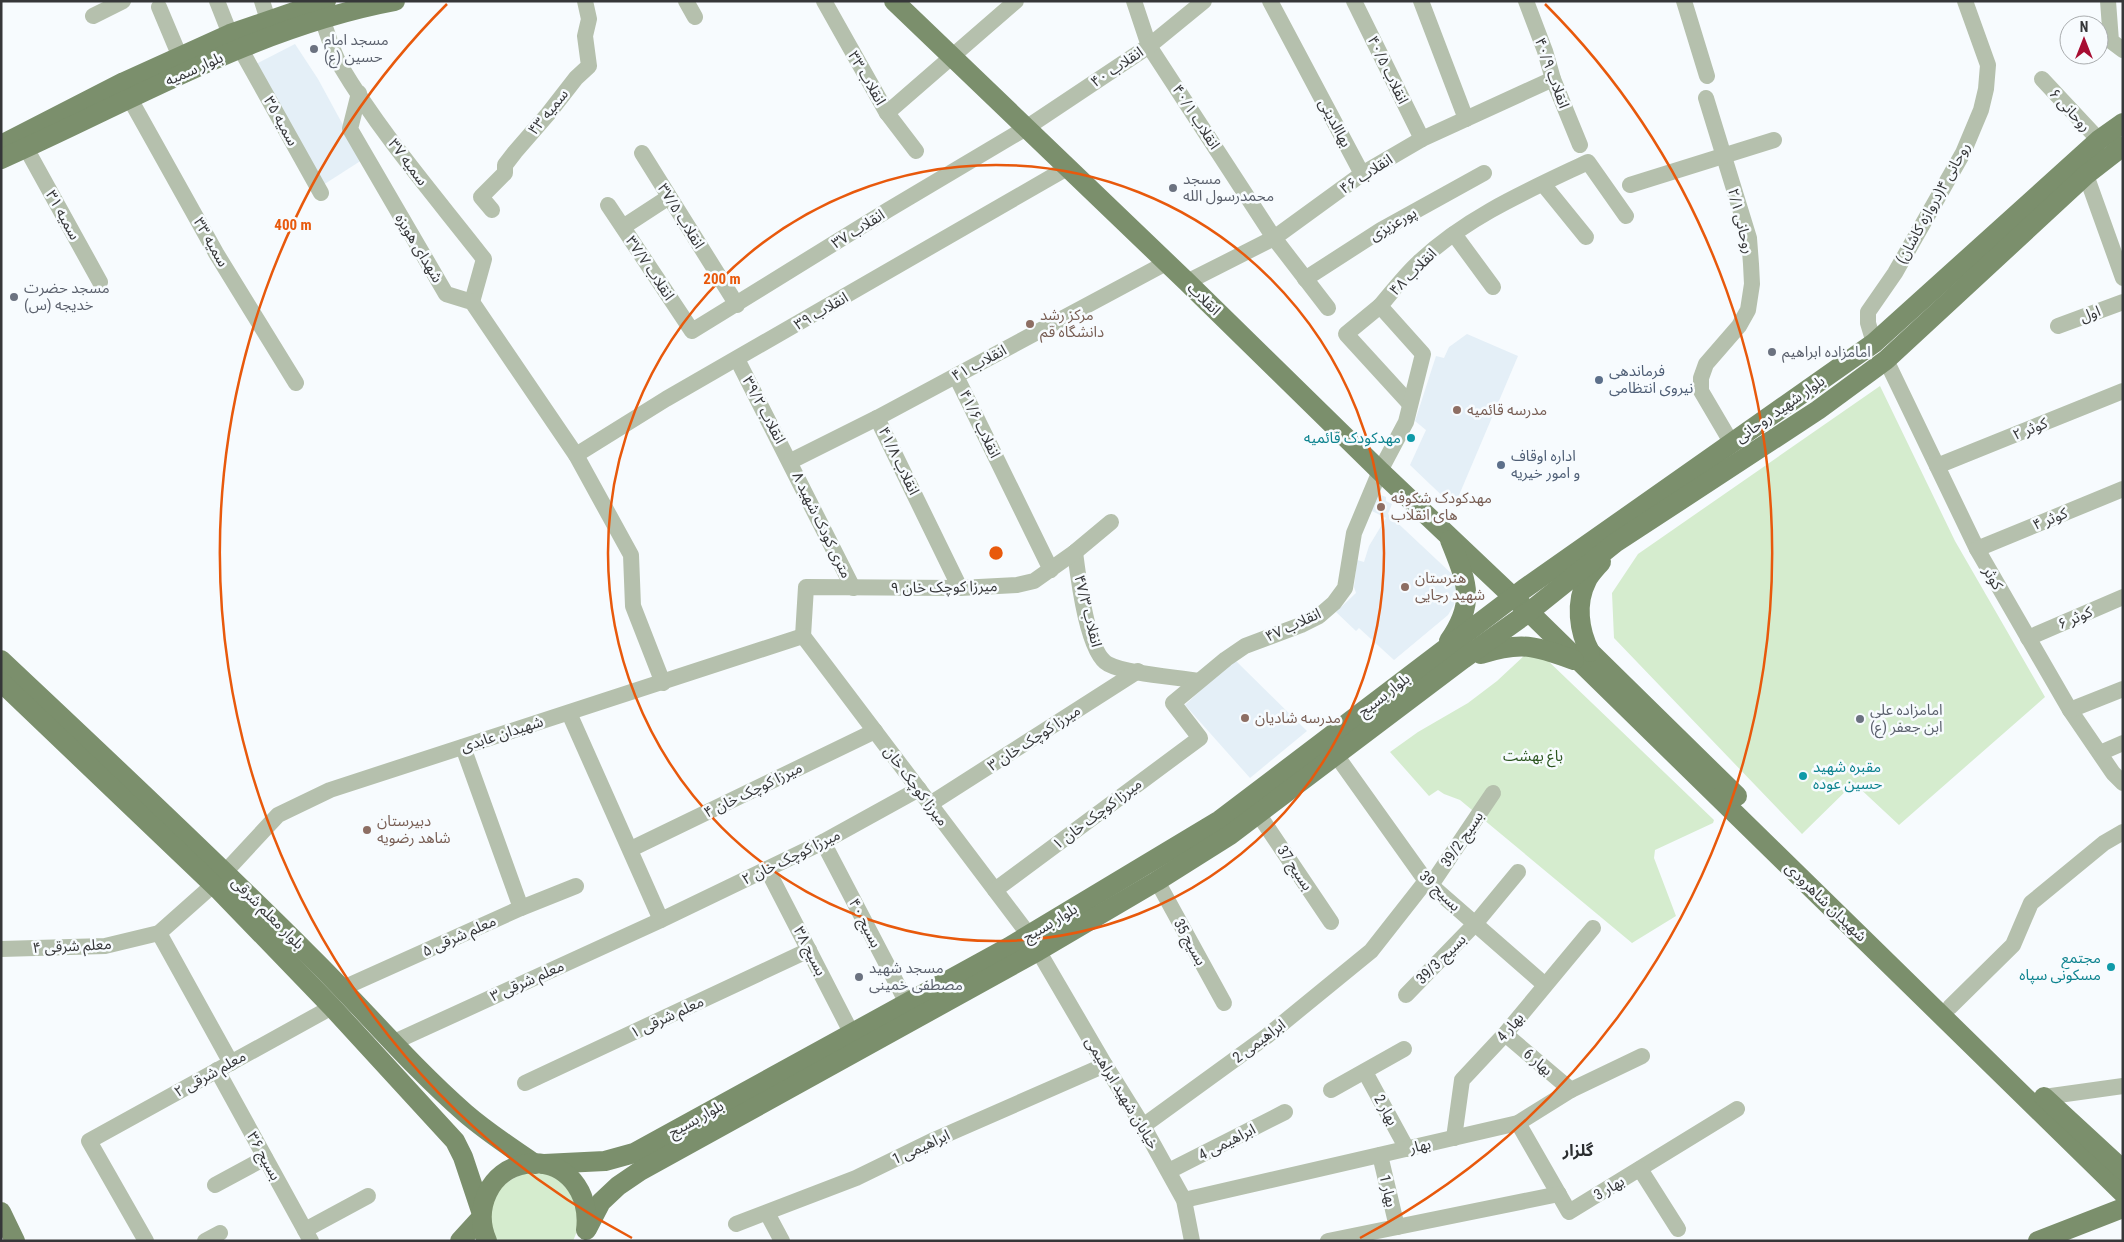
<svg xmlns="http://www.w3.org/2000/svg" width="2124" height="1242" viewBox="0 0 2124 1242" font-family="'Roboto Condensed','Noto Sans Arabic',sans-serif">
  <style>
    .built { fill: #e4eff7 }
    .green { fill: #d5ecce }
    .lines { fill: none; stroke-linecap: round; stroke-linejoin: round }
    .minor { stroke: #b5c0ad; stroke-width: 16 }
    .major { stroke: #7b8f6c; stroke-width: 20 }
    .ring { fill: none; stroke: #e8590c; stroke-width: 2.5 }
    .worship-dot { fill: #6b7280; stroke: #f7fbfe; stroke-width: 2 }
    .education-dot { fill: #8d6e63; stroke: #f7fbfe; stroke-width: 2 }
    .service-dot { fill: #5c6f8a; stroke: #f7fbfe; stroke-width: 2 }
    .culture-dot { fill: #0f9aa8; stroke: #f7fbfe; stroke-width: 2 }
    .labels { text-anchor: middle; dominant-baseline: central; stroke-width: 5; stroke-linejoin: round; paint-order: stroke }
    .worship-label { font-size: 15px; fill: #5b616d; stroke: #f7fbfe; text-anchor: start }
    .street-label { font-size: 15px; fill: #363739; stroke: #f7fbfe }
    .education-label { font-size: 15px; fill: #785e54; stroke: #f7fbfe; text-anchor: start }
    .service-label { font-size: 15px; fill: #4e5e75; stroke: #f7fbfe; text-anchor: start }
    .culture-label { font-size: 15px; fill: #0d838f; stroke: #f7fbfe; text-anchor: end }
    .park-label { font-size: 15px; fill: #2c551f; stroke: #f7fbfe }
    .neighbourhood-label { font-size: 16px; font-weight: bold; fill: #2a2d2f; stroke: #f7fbfe }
    .centre { fill: #e8590c; stroke: #f7fbfe; stroke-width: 2.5 }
    .ring-label { font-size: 15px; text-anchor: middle; font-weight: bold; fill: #e8590c; stroke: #f7fbfe; stroke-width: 5; stroke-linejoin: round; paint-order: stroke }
  </style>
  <rect width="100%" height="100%" fill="#f7fbfe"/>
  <g class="built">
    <path d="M295 44 318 79 362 160 323 185 256 64Z"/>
    <path d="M1467 334 1518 356 1454 507 1410 465 1426 430 1415 421 1436 356 1444 358 1449 347Z"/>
    <path d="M1378 494 1386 497V501L1392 504 1388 514 1453 575 1456 586 1454 605 1448 615 1394 660 1359 628 1356 631 1336 612 1356 593 1354 587 1357 560 1364 562 1369 546 1386 518 1370 510Z"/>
    <path d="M1234 659 1307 731 1250 778 1185 705Z"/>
  </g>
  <g class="green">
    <path d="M1880 386 1955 541 2045 697 1899 825 1854 783 1802 834 1614 638 1612 593 1638 554Z"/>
    <path d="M1527 653 1544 657 1714 820 1713 823 1655 850 1654 858 1676 916 1632 943 1460 800 1444 794 1438 790 1429 796 1390 752 1418 732 1468 703 1497 681Z"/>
    <path d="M529 1172 543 1173 557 1178 577 1200 578 1229 573 1241H496C482 1208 495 1182 529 1172Z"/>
  </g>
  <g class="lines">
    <g class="minor">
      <path d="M217 1 230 34"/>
      <path d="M262 1 268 20"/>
      <path d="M686 1 695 17"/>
      <path d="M824 1 887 113 916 151"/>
      <path d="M1134 1 1149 46 1274 238 1328 308"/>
      <path d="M1270 1 1362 174"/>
      <path d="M1354 1 1422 139"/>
      <path d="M1421 1 1466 119"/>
      <path d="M1526 1 1545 51 1553 79 1580 145"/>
      <path d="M1684 1 1707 76"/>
      <path d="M2108 1 2111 41 2123 50"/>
      <path d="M159 7 180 57"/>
      <path d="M93 16 123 1"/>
      <path d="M322 19C328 34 332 51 340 65 381 134 435 196 484 259L472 302"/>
      <path d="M240 48 321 193"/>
      <path d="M2042 79 2099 140"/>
      <path d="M359 93 350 129 446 294 472 302 576 455 631 555 633 606 663 683"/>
      <path d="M1706 98 1749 238 1751 264 1752 284 1748 310 1739 326 1706 364 1701 378V391L1731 442"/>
      <path d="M130 99 216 253 296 383"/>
      <path d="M887 113 1016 1"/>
      <path d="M26 148 100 282"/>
      <path d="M642 153 737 305"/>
      <path d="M2086 175 2123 278"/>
      <path d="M1543 184 1586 237"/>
      <path d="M1630 185 1774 140"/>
      <path d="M608 205 692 331 888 210 1026 128 1149 46 1204 1"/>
      <path d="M492 210 481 197 505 173V165L515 152 548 114 576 78 589 66 585 36 589 19 585 1"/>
      <path d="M623 227 669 197"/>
      <path d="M1454 234 1493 287"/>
      <path d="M1305 279 1381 230 1484 173"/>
      <path d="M1187 282 1274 238 1362 174 1422 139 1553 79"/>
      <path d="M1380 306 1346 334 1410 404"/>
      <path d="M2058 326 2123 302"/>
      <path d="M1874 343 1868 323V312L1895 273 1963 153 1981 110 1986 89 1988 65 1965 1"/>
      <path d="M737 359 853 588"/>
      <path d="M1886 360 1977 549 2070 710 2113 773 2123 783"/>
      <path d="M956 376 1051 570"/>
      <path d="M877 418 960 588"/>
      <path d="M576 455 666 399 1067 168"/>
      <path d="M791 461 877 418 1166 263"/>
      <path d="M1937 466 2123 391"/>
      <path d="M1977 549 2123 489"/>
      <path d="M1075 552C1078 575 1087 653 1108 664 1127 674 1176 677 1199 681"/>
      <path d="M803 636 1029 935 1105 1065 1143 1126 1179 1191 1184 1200 1192 1241"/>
      <path d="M803 636 806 587 960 588 1017 585 1034 581 1075 552 1111 522"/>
      <path d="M2028 638 2123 597"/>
      <path d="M2070 710 2123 689"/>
      <path d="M569 713 661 920"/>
      <path d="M463 747 521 908"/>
      <path d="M2100 753 2123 743"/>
      <path d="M1336 755 1426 881 1545 985"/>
      <path d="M930 804 1138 671"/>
      <path d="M1259 815 1331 922"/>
      <path d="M823 842 907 1003"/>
      <path d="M631 849 875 731"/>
      <path d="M767 869 852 1034"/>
      <path d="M1157 881 1224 1003"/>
      <path d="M1431 885 1493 793"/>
      <path d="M995 890 1200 738 1173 703 1226 659 1245 646 1301 625 1319 616 1334 603 1345 588 1354 533 1380 471 1406 422 1423 354 1380 306C1392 292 1404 276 1418 263 1466 217 1529 190 1588 162L1626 216"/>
      <path d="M159 933 231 1063"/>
      <path d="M1 949 105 946 159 933 213 885 278 815 330 790 803 636"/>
      <path d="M343 988 521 908 576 886"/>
      <path d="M1406 995 1475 924 1518 872"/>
      <path d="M1950 1007 2013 945 2031 903 2104 843 2123 832"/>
      <path d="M1505 1034 1571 1090"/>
      <path d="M392 1043 661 920 823 842 919 789"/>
      <path d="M217 1070 311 1241"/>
      <path d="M1365 1072 1407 1149"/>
      <path d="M525 1083 809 950"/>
      <path d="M1331 1090 1404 1049"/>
      <path d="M2044 1097 2123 1086"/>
      <path d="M1518 1123 1569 1212 1737 1109"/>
      <path d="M1143 1126 1267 1036 1371 951 1426 881"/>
      <path d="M1454 1138 1462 1080 1505 1034 1593 928"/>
      <path d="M1380 1155 1397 1227"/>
      <path d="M1640 1169 1678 1229"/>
      <path d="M1169 1171 1285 1112"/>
      <path d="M215 1185 265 1158"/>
      <path d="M1184 1200 1518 1123 1571 1090 1642 1056"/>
      <path d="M767 1213 782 1241"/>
      <path d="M736 1224 856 1178 934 1140 1105 1065"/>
      <path d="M305 1230 368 1196"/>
      <path d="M146 1241 89 1141 332 1007"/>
      <path d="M205 1241 220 1233"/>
      <path d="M1328 1241 1559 1194"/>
    </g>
    <g class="major">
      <path d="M894 1 1187 282 1380 471 1529 612 2123 1193"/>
      <path d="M1 145 124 82 230 34 326 1"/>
      <path d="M1 159C130 102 255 27 395 1"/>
      <path d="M1449 641C1477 601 1466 581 1450 540"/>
      <path d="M1585 647 1737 796"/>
      <path d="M1590 652C1579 631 1575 603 1587 580 1590 574 1596 568 1601 562"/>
      <path d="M1481 654C1522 641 1535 646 1574 660"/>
      <path d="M1 660C104 757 208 854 309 955 362 1007 409 1064 465 1113 487 1132 511 1148 535 1164"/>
      <path d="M1 682 220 891 332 1007 455 1141 463 1157 481 1211"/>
      <path d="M2044 1097 2123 1170"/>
      <path d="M544 1164 605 1161 634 1153 1009 947 1220 820 1524 589 1874 343 2099 140 2123 123"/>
      <path d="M1 1212 15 1241"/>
      <path d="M587 1229 601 1202 618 1186 640 1171 1038 951 1157 881 1230 835 1463 659 1529 612 1615 543 1818 410 1886 360 2086 175 2123 146"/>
      <path d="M460 1241 481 1218"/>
      <path d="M487 1241C473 1209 489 1170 526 1164 566 1158 591 1193 586 1230"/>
      <path d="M2038 1241 2123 1208"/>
    </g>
  </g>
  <g class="ring">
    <circle cx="996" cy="553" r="388"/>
    <path d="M632 1238A776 776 0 0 1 447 4M1545 4A776 776 0 0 1 1360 1238"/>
  </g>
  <g class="worship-dot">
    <circle cx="314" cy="49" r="5"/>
    <circle cx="1173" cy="188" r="5"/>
    <circle cx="14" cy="297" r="5"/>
    <circle cx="1772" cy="352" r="5"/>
    <circle cx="1860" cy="719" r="5"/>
    <circle cx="859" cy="977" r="5"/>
  </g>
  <g class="education-dot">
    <circle cx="1030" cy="324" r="5"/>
    <circle cx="1457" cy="410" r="5"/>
    <circle cx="1381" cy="507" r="5"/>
    <circle cx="1405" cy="587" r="5"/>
    <circle cx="1245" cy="718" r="5"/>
    <circle cx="367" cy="830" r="5"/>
  </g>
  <g class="service-dot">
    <circle cx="1599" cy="380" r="5"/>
    <circle cx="1501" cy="465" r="5"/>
  </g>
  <g class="culture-dot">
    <circle cx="1411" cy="438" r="5"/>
    <circle cx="1803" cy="776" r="5"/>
    <circle cx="2111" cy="967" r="5"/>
  </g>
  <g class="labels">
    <g class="worship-label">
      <text x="324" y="40">مسجد امام<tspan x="324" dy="17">حسین (ع)</tspan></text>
      <text x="1183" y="179">مسجد<tspan x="1183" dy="17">محمدرسول الله</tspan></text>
      <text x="24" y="288">مسجد حضرت<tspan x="24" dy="17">خدیجه (س)</tspan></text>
      <text x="1782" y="352">امامزاده ابراهیم</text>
      <text x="1870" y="710">امامزاده علی‌<tspan x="1870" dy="17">ابن جعفر (ع)</tspan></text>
      <text x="869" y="968">مسجد شهید<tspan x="869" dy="17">مصطفی خمینی</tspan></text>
    </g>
    <g class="street-label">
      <text transform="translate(1117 67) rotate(-34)">انقلاب ۴۰</text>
      <text transform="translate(194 69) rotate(-24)">بلوار سمیه</text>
      <text transform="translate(1388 70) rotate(64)">انقلاب ۴۰/۵</text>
      <text transform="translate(1552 73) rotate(70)">انقلاب ۴۰/۹</text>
      <text transform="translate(867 78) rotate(60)">انقلاب ۳۳</text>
      <text transform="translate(2070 110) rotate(47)">روحانی ۶</text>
      <text transform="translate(548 112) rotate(-51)">سمیه ۴۳</text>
      <text transform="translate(1196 117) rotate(57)">انقلاب ۴۰/۱</text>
      <text transform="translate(281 121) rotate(61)">سمیه ۳۵</text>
      <text transform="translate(1335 123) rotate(62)">بهاالدینی</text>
      <text transform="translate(408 162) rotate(53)">سمیه ۳۷</text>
      <text transform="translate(1366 174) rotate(-33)">انقلاب ۴۶</text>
      <text transform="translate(1933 203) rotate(-61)">روحانی ۴(دروازه کاشان)</text>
      <text transform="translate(63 215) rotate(61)">سمیه ۳۱</text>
      <text transform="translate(681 216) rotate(58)">انقلاب ۳۷/۵</text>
      <text transform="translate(1741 221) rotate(76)">روحانی ۲/۱</text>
      <text transform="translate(1393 224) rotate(-30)">پورعزیزی</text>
      <text transform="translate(858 229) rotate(-32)">انقلاب ۳۷</text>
      <text transform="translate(211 242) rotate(60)">سمیه ۳۳</text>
      <text transform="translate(419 248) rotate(59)">شهدای هویزه</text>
      <text transform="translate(650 268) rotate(56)">انقلاب ۳۷/۷</text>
      <text transform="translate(1413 272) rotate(-45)">انقلاب ۴۸</text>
      <text transform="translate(1204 299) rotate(44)">انقلاب</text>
      <text transform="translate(821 311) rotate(-30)">انقلاب ۳۹</text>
      <text transform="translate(2090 314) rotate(-21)">اول</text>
      <text transform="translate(979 363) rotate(-28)">انقلاب ۴۱</text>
      <text transform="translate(1780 409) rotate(-35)">بلوار شهید روحانی</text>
      <text transform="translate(764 410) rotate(62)">انقلاب ۳۹/۲</text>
      <text transform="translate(980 424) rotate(64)">انقلاب ۴۱/۶</text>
      <text transform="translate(2030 429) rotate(-22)">کوثر ۲</text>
      <text transform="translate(899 461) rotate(64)">انقلاب ۴۱/۸</text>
      <text transform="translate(2050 519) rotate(-22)">کوثر ۴</text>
      <text transform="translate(822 525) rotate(64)">۸ متری کودک شهید</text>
      <text transform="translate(1993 578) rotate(60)">کوثر</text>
      <text transform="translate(944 587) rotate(-1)">میرزا کوچک خان ۹</text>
      <text transform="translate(1088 611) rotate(76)">انقلاب ۴۷/۳</text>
      <text transform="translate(2075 618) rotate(-23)">کوثر ۶</text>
      <text transform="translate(1293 625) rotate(-25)">انقلاب ۴۷</text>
      <text transform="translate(1384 695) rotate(-38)">بلوار بسیج</text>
      <text transform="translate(502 734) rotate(-18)">شهیدان عابدی</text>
      <text transform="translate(1034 738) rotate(-33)">میرزا کوچک خان ۳</text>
      <text transform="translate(916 786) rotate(53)">میرزا کوچک خان</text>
      <text transform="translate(753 790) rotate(-26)">میرزا کوچک خان ۴</text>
      <text transform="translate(1097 814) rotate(-37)">میرزا کوچک خان ۱</text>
      <text transform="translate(1462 839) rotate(-56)">بسیج 39/2</text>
      <text transform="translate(791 857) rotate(-26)">میرزا کوچک خان ۲</text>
      <text transform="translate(1295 868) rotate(56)">بسیج 37</text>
      <text transform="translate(1440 891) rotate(44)">بسیج 39</text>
      <text transform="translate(1826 902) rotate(44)">شهیدان شاهرودی</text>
      <text transform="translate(268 913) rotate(45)">بلوار معلم شرقی</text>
      <text transform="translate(865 923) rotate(63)">بسیج ۴۰</text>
      <text transform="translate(1050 923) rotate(-31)">بلوار بسیج</text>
      <text transform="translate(459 936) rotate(-24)">معلم شرقی ۵</text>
      <text transform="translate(1190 942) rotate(61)">بسیج 35</text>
      <text transform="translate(72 946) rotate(-3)">معلم شرقی ۴</text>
      <text transform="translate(810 951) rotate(63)">بسیج ۳۸</text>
      <text transform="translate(1441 959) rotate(-45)">بسیج 39/3</text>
      <text transform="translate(527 981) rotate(-24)">معلم شرقی ۳</text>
      <text transform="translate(667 1017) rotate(-25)">معلم شرقی ۱</text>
      <text transform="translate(1510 1027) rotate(-49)">بهار 4</text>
      <text transform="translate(1259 1041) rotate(-37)">ابراهیمی 2</text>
      <text transform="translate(1538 1062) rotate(40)">بهار 6</text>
      <text transform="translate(210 1074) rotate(-29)">معلم شرقی ۲</text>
      <text transform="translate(1122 1093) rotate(59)">خیابان شهید ابراهیمی</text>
      <text transform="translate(1386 1110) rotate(61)">بهار 2</text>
      <text transform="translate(696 1119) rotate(-29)">بلوار بسیج</text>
      <text transform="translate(1227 1142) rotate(-27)">ابراهیمی 4</text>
      <text transform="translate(1420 1146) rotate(-13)">بهار</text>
      <text transform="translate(921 1147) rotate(-25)">ابراهیمی 1</text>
      <text transform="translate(264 1156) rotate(61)">بسیج ۳۶</text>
      <text transform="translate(1609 1188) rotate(-31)">بهار 3</text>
      <text transform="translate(1388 1191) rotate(77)">بهار 1</text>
    </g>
    <g class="education-label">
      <text x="1040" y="315">مرکز رشد<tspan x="1040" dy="17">دانشگاه قم</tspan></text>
      <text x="1467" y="410">مدرسه قائمیه</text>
      <text x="1391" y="498">مهدکودک شکوفه<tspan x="1391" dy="17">های انقلاب</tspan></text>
      <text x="1415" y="578">هنرستان<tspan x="1415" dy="17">شهید رجایی</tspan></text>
      <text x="1255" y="718">مدرسه شادیان</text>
      <text x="377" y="821">دبیرستان<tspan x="377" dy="17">شاهد رضویه</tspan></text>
    </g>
    <g class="service-label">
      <text x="1609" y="371">فرماندهی<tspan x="1609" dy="17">نیروی انتظامی</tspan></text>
      <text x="1511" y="456">اداره اوقاف<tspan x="1511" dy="17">و امور خیریه</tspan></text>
    </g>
    <g class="culture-label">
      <text x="1401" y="438">مهدکودک قائمیه</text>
      <text x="1813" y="767" text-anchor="start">مقبره شهید<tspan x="1813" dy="17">حسین عوده</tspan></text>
      <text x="2101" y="958">مجتمع<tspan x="2101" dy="17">مسکونی سپاه</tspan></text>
    </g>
    <g class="park-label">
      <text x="1533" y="756">باغ بهشت</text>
    </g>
    <g class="neighbourhood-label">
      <text x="1578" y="1150">گلزار</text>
    </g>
  </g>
  <circle cx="996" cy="553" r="8" class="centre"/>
  <g class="ring-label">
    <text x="293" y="230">400 m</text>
    <text x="722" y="284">200 m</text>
  </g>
  <rect width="2124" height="1242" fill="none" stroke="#363739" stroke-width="5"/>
  <g transform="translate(2084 40)"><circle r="24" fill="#f7fbfe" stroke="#aaadaf"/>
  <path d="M0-4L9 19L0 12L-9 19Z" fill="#a70d32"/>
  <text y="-8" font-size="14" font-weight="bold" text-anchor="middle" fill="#363739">N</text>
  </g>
</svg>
